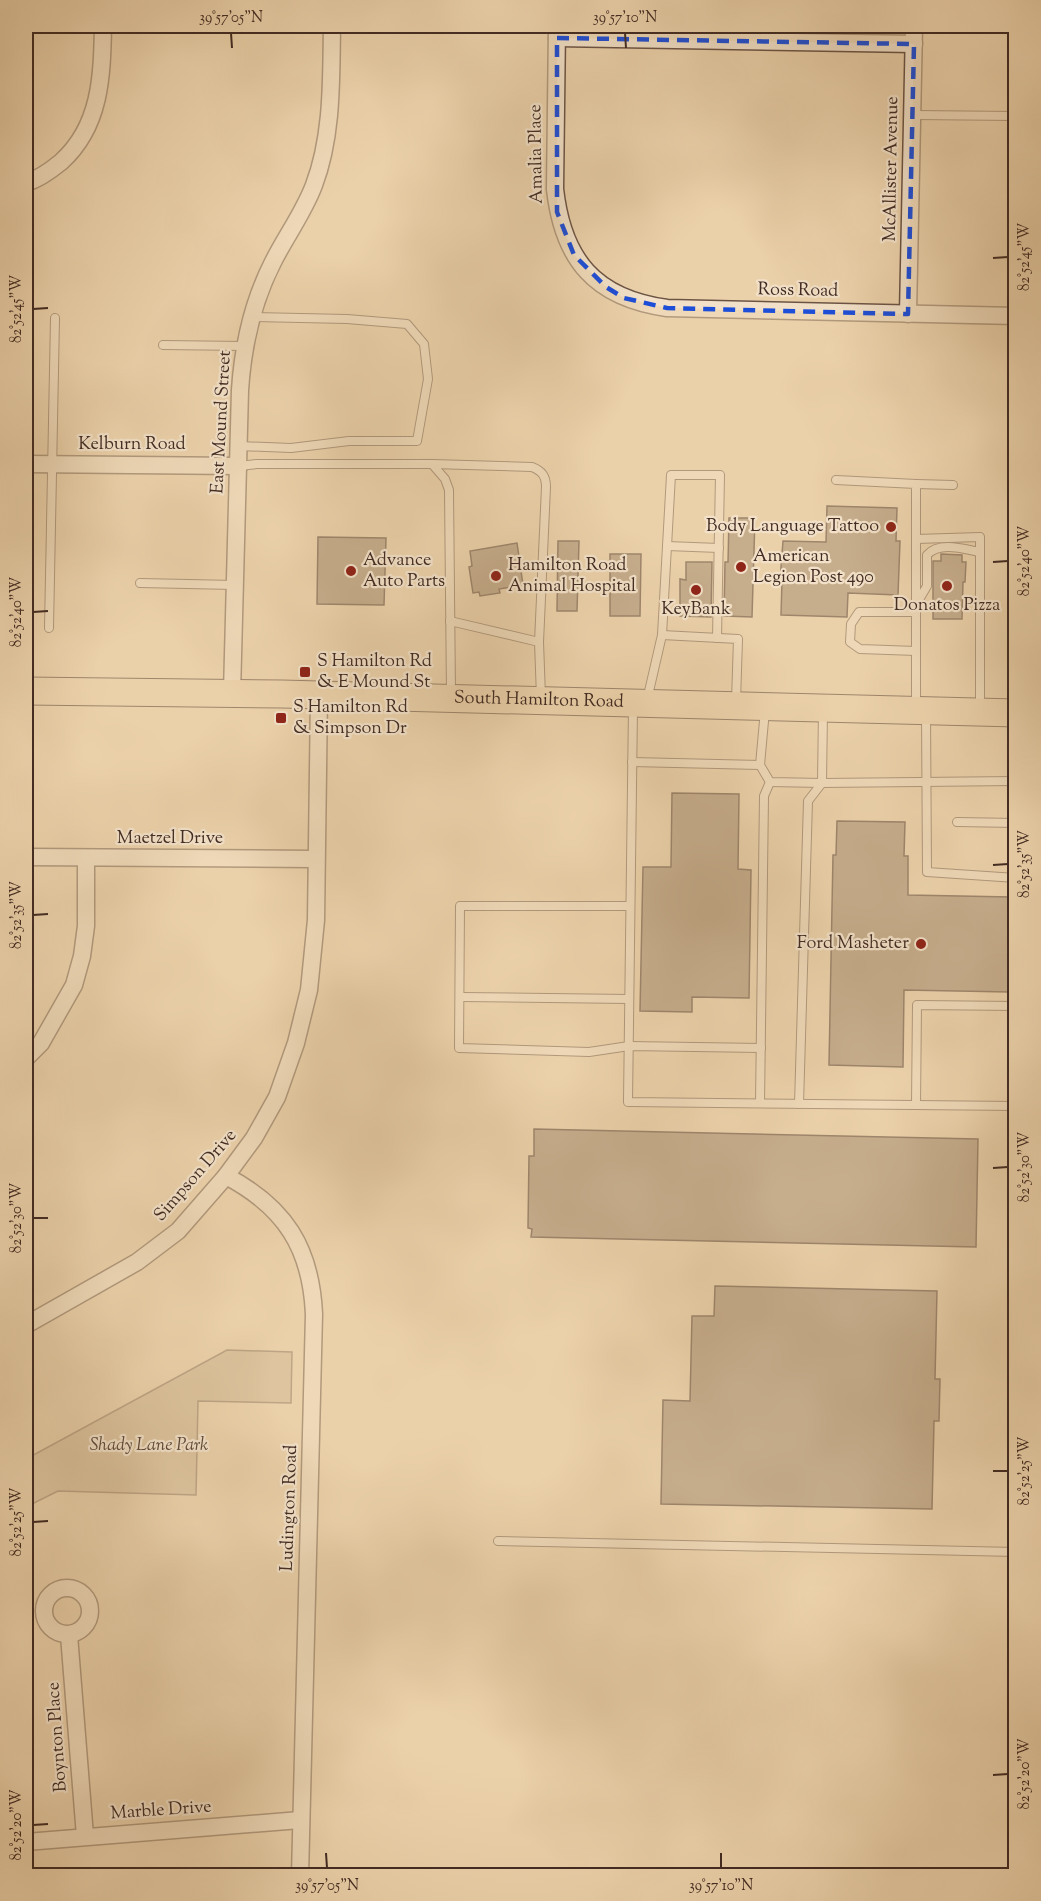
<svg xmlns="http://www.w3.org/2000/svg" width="1041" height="1901" viewBox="0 0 1041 1901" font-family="'Sorts Mill Goudy',serif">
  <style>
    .green { fill: #ceb593; stroke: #88705b; stroke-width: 1.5 }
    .building { fill: #9a8169; stroke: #422b23; stroke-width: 1.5 }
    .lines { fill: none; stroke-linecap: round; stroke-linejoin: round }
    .service-casing { stroke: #6c5445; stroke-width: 10 }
    .minor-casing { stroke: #6c5445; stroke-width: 19 }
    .primary-casing { stroke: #422b23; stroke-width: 29 }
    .service { stroke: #f2e1c8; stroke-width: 8 }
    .minor { stroke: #f2e1c8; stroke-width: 16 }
    .primary { stroke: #ebd1aa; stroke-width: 27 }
    .marked { fill: none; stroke: #1d4ed8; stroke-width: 4.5; stroke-dasharray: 12 8; stroke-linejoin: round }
    .ticks { fill: none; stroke: #422b23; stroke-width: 2 }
    .poi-dot { fill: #8f2418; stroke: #f2e1c8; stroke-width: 2 }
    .labels { text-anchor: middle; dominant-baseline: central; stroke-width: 4.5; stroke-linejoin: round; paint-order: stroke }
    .street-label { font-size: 18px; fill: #422b23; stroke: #f2e1c8 }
    .poi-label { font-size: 18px; fill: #422b23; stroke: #f2e1c8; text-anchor: start }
    .park-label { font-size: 18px; font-style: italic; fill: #5e4739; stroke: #f2e1c8 }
    .neatline { fill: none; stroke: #422b23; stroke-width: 2 }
    .ticks-label { font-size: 15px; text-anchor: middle; fill: #422b23 }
  </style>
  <rect width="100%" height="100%" fill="#ebd1aa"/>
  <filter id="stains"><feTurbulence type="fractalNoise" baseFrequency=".00333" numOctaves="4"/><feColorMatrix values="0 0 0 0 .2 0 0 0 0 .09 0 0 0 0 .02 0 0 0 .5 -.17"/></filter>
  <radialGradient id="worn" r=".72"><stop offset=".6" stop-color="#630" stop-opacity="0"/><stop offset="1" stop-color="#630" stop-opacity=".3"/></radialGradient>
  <path class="green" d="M227 1350 292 1352 291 1403 198 1401 196 1495 58 1491 26 1507V1459Z"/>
  <g class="building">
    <path d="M827 506 897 508 896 541H900L898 595 848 593 847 617 781 615 782 580H780L783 541 826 542Z"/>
    <path d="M729 518H755L752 617 724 616 725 562H728Z"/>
    <path d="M318 537 386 538 384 605 317 604Z"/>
    <path d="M558 541H579L577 611H557Z"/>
    <path d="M517 543 523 585 499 589 500 593 480 596 479 592 473 593 469 567 472 566 470 551Z"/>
    <path d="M610 554H641L640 616H610Z"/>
    <path d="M941 554 962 555V562H966L965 582H963L962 619H933V561H941Z"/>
    <path d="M686 562H712L711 617 680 616V579L686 580Z"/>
    <path d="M672 793 739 794 738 869 751 870 749 998 692 997V1012L640 1011 643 867H671Z"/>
    <path d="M837 821 905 822 904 856H908V895L1011 897 1009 992 904 990 903 1067 829 1065 833 855H836Z"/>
    <path d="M534 1129 978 1139 976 1247 531 1237 532 1229 528 1228 529 1156H534Z"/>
    <path d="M715 1286 937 1291 935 1379H940L939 1421H934L932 1509 661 1504 663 1400 690 1401 692 1316H714Z"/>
  </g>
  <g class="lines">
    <defs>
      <g id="service">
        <path d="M913 115 1016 116"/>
        <path d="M163 345 244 346"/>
        <path d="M239 446 291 448 349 441H417L428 379 424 344 407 324 347 319 251 317"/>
        <path d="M432 464 532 467C542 471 546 476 546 487L539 642"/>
        <path d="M239 466 257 464H432L445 479 449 490 451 693"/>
        <path d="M836 480 916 484V707"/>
        <path d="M916 484 953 485"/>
        <path d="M1015 520 1016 574"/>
        <path d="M916 539 980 537V709"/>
        <path d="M667 546 719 548"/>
        <path d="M140 583 235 585"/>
        <path d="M917 603 927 586V555C939 541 964 549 980 552"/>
        <path d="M916 612H859L851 624 850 642 860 649 916 651"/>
        <path d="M450 621 539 642 541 697"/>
        <path d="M49 628 55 318"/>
        <path d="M662 635 671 475H720L717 638"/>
        <path d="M647 700 662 635 738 639 736 701"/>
        <path d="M633 707 628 1102 1016 1106"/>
        <path d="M823 711 822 783 1016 781"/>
        <path d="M926 713 927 872 1016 878"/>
        <path d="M632 762 760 765 765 710"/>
        <path d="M760 765 770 782 822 783"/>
        <path d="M957 822 1016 823"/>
        <path d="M630 906H460L459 1048 589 1052 629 1046 761 1048"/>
        <path d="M460 997 629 999"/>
        <path d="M760 1103 764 796 770 782"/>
        <path d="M799 1104 808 801 822 783"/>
        <path d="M916 1105 917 1005 1016 1006"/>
        <path d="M498 1541 1016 1552"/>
      </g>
      <g id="minor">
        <path d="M557 26 555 189C563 260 595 298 667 308L1016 316"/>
        <path d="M557 38 914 44"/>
        <path d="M26 183C39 179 50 171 61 162 101 126 102 76 103 26"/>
        <path d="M908 314 914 26"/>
        <path d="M26 464 239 466"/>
        <path d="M232 693 240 390C243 345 252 303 273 262 286 236 304 212 314 185 333 135 331 78 332 26"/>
        <path d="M26 857 315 859"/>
        <path d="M26 1058 41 1043 74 985 82 956 86 926V858"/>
        <path d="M226 1176C285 1207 311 1248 314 1314L300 1876"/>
        <path d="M26 1325 137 1262 178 1231 226 1176 254 1138 277 1097 296 1043 309 990 316 920 319 695"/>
        <circle cx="67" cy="1611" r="23"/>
        <path d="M69 1635 85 1836"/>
        <path d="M26 1842 300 1820"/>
      </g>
      <g id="primary">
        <path id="s1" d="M26 691 282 694 1016 713"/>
      </g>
    </defs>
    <use href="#service" class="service-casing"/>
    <use href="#minor" class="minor-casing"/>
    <use href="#primary" class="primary-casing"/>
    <use href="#service" class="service"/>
    <use href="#minor" class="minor"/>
    <use href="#primary" class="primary"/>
  </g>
  <path d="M0 0H1041V1901H0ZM557 38 914 44 908 314 667 308 624 298 606 287 574 255 557 212Z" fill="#ebd1aa" fill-opacity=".55" fill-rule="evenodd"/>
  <path class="marked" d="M557 38 914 44 908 314 667 308 624 298 606 287 574 255 557 212Z"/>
  <path class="ticks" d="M231 33 232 48M625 33 626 48M993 258 1008 257M33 309 48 308M993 562 1008 561M33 612 48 611M993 865 1008 864M33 915 48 914M993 1168 1008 1167M33 1218H48M993 1471H1008M33 1522 48 1521M993 1775 1008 1774M33 1825 48 1824M326 1853 327 1868M721 1853V1868"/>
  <g class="poi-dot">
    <circle cx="891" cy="527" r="6"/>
    <circle cx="741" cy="567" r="6"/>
    <circle cx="351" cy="571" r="6"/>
    <circle cx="496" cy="576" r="6"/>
    <circle cx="947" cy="586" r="6"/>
    <circle cx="696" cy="590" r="6"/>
    <rect x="299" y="666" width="12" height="12" rx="3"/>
    <rect x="275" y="712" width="12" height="12" rx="3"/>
    <circle cx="921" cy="944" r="6"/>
  </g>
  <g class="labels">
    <g class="street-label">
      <text transform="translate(537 154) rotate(-91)">Amalia Place</text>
      <text transform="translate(892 169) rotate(-89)">McAllister Avenue</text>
      <text transform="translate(798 291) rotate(1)">Ross Road</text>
      <text transform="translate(222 422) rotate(-87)">East Mound Street</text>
      <text x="132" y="445">Kelburn Road</text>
      <text stroke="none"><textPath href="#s1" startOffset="513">South Hamilton Road</textPath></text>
      <text x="170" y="839">Maetzel Drive</text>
      <text transform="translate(196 1176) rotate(-49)">Simpson Drive</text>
      <text transform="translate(290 1508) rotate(-88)">Ludington Road</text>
      <text transform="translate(58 1737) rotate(-94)">Boynton Place</text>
      <text transform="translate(161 1811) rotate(-4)">Marble Drive</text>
    </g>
    <g class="poi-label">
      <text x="879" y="527" text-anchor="end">Body Language Tattoo</text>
      <text x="753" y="557">American<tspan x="753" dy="21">Legion Post 490</tspan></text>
      <text x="363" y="561">Advance<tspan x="363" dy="21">Auto Parts</tspan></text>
      <text x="508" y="566">Hamilton Road<tspan x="508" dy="21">Animal Hospital</tspan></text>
      <text x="947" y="606" text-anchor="middle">Donatos Pizza</text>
      <text x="696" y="610" text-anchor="middle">KeyBank</text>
      <text x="317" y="662">S Hamilton Rd<tspan x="317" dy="21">&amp; E Mound St</tspan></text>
      <text x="293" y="708">S Hamilton Rd<tspan x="293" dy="21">&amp; Simpson Dr</tspan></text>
      <text x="909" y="944" text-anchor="end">Ford Masheter</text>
    </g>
    <g class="park-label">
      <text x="149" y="1446">Shady Lane Park</text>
    </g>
  </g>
  <rect width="1041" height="1901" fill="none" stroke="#ebd1aa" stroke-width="66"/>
  <rect x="33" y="33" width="975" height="1835" class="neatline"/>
  <g class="ticks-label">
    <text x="231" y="22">39°57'05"N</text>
    <text x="625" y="22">39°57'10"N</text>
    <text transform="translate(1024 257) rotate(-90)" y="5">82°52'45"W</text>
    <text transform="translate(16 309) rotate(-90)" y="5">82°52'45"W</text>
    <text transform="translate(1024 561) rotate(-90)" y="5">82°52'40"W</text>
    <text transform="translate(16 612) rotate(-90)" y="5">82°52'40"W</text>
    <text transform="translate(1024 864) rotate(-90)" y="5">82°52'35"W</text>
    <text transform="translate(16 915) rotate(-90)" y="5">82°52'35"W</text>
    <text transform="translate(1024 1167) rotate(-90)" y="5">82°52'30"W</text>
    <text transform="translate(16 1218) rotate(-90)" y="5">82°52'30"W</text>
    <text transform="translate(1024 1471) rotate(-90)" y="5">82°52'25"W</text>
    <text transform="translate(16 1522) rotate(-90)" y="5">82°52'25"W</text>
    <text transform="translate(1024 1774) rotate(-90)" y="5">82°52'20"W</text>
    <text transform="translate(16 1825) rotate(-90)" y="5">82°52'20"W</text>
    <text x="327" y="1890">39°57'05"N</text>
    <text x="721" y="1890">39°57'10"N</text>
  </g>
  <rect width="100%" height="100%" filter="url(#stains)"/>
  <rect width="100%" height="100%" fill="url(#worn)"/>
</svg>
